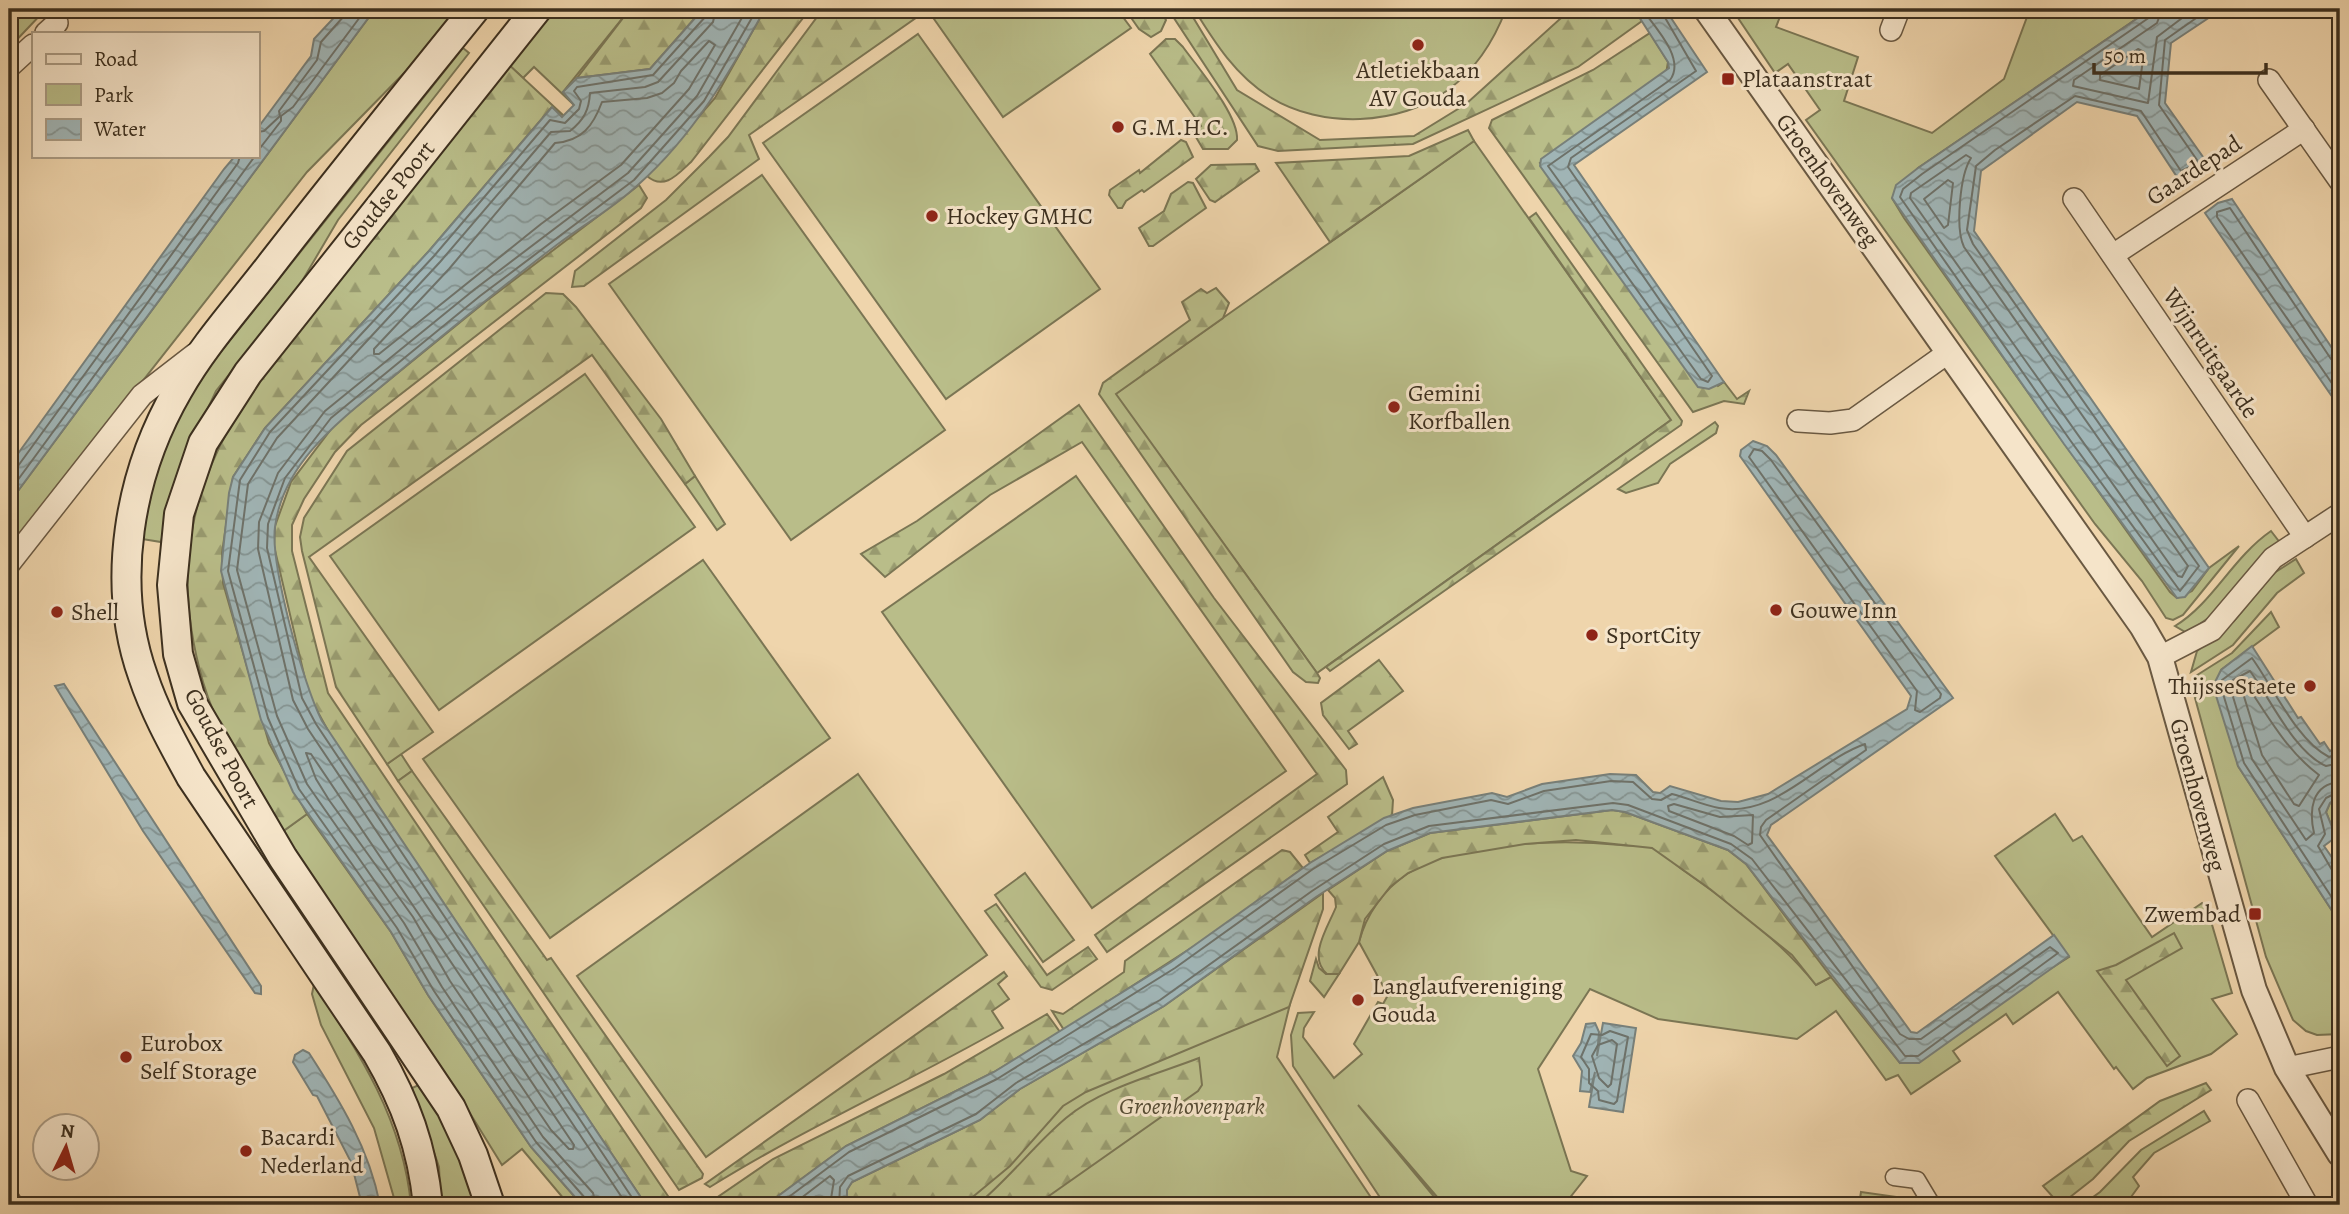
<svg xmlns="http://www.w3.org/2000/svg" width="2349" height="1214" viewBox="0 0 2349 1214" font-family="Alegreya,serif">
  <style>
    .green { fill: #b9bd89; stroke: #7b7654; stroke-width: 2 }
    .forest { fill: url(#forest-firs); stroke: #7b7654; stroke-width: 2 }
    .water { fill: url(#water-waves); stroke: #78807a; stroke-width: 2 }
    .lines { fill: none; stroke-linecap: round; stroke-linejoin: round }
    .shore { stroke: #6e726a; stroke-width: 2 }
    .pedestrian-casing { stroke: #6a5942; stroke-width: 19 }
    .minor-casing { stroke: #6a5942; stroke-width: 24 }
    .tertiary-casing { stroke: #6a5942; stroke-width: 28 }
    .secondary-casing { stroke: #3d301f; stroke-width: 32 }
    .pedestrian { stroke: #f5e4c9; stroke-width: 16 }
    .minor { stroke: #f5e4c9; stroke-width: 21 }
    .tertiary { stroke: #f5e4c9; stroke-width: 24 }
    .secondary { stroke: #f5e4c9; stroke-width: 28 }
    .poi-dot { fill: #8f2418; stroke: #f5e4c9; stroke-width: 2.5 }
    .labels { text-anchor: middle; dominant-baseline: central; stroke-width: 6; stroke-linejoin: round; paint-order: stroke }
    .poi-label { font-size: 24px; fill: #3d301f; stroke: #f5e4c9; text-anchor: start }
    .street-label { font-size: 24px; fill: #3d301f; stroke: #f5e4c9 }
    .park-label { font-size: 24px; font-style: italic; fill: #564c34; stroke: #f5e4c9 }
  </style>
  <defs>
    <pattern id="forest-firs" width="22" height="20" patternUnits="userSpaceOnUse" patternTransform="scale(1.75)"><rect width="22" height="20" fill="#b9bd89"/><path d="M5 1l3.5 6h-7zM16 11l3.5 6h-7z" fill="#989a6f"/></pattern>
    <pattern id="water-waves" width="16" height="10" patternUnits="userSpaceOnUse" patternTransform="scale(1.75)"><rect width="16" height="10" fill="#a0b5b6"/><path d="M0 5q4-4 8 0t8 0" fill="none" stroke="#849493"/></pattern>
  </defs>
  <rect width="100%" height="100%" fill="#efd5ac"/>
  <filter id="stains"><feTurbulence type="fractalNoise" baseFrequency=".00286" numOctaves="4"/><feColorMatrix values="0 0 0 0 .2 0 0 0 0 .09 0 0 0 0 .02 0 0 0 .5 -.17"/></filter>
  <radialGradient id="worn" r=".72"><stop offset=".6" stop-color="#630" stop-opacity="0"/><stop offset="1" stop-color="#630" stop-opacity=".3"/></radialGradient>
  <g class="green">
    <path d="M14 9H46L9 48V15Z"/>
    <path d="M375 9H457L408 69 307 172 9 551V503Z"/>
    <path d="M552 9H630L563 92 574 105 534 67 523 78 508 64Z"/>
    <path d="M927 9H1117L1131 28 1003 117Z"/>
    <path d="M1194 9H1506C1494 41 1476 69 1448 90 1400 126 1321 129 1270 97 1236 76 1215 43 1194 9Z"/>
    <path d="M1732 9H1783L1776 27 1858 57 1844 101 1932 133 2004 79 2030 9H2151L1918 168 1892 198 1904 218 2170 592 2177 598 2192 591 2209 568 2239 546 2183 615 2173 620 2166 618 2142 581 2095 524 1806 120 1820 110 1788 64 1775 73Z"/>
    <path d="M918 34 1100 289 946 399 763 143Z"/>
    <path d="M463 48 469 53 338 220 298 288 216 391 179 469 161 542 142 539C154 466 172 420 215 359Z"/>
    <path d="M1474 141 1671 420 1317 673 1115 394Z"/>
    <path d="M762 175 945 430 791 540 609 284Z"/>
    <path d="M585 374 695 527 439 710 330 556Z"/>
    <path d="M1715 422 1718 426 1716 433 1670 464 1658 483 1626 493 1618 489Z"/>
    <path d="M695 476 725 524 717 530 685 484Z"/>
    <path d="M1076 476 1286 771 1092 908 882 612Z"/>
    <path d="M2271 531 2281 544 2258 560 2214 614 2187 633 2175 626C2213 603 2232 558 2271 531Z"/>
    <path d="M2296 559 2304 573 2277 593 2233 645 2191 672 2197 651 2234 621 2274 573Z"/>
    <path d="M703 560 830 738 550 938 423 759Z"/>
    <path d="M2271 612 2279 627 2221 670 2238 766 2340 923V1034L2317 1035 2306 1031 2293 1020 2266 957 2192 687 2194 677 2232 653Z"/>
    <path d="M401 754 412 771 398 781 387 764Z"/>
    <path d="M858 774 987 955 706 1157 577 976Z"/>
    <path d="M2340 796V834L2336 837 2326 812 2330 803Z"/>
    <path d="M307 814 391 932 428 995 531 1147 582 1205H569L522 1149 502 1165 450 1081 282 832Z"/>
    <path d="M2055 814 2073 841 2082 836 2152 937 2202 903 2208 911 2232 993 2212 999 2237 1034 2211 1054 2147 1078 2133 1089 2116 1067 2114 1069 2058 992 2013 1024 2006 1014 1953 1051 1960 1061 1911 1094 1898 1075 1886 1080 1836 1011 1797 1039 1658 1019 1590 989 1538 1069 1571 1171 1587 1176 1564 1205H1444L1358 1105 1441 1205H1385L1293 1066 1291 1035 1298 1013 1314 1012 1304 1028 1303 1037 1334 1078 1362 1054 1354 1044 1378 1002 1383 1004 1388 995 1359 942C1366 915 1383 890 1407 874 1457 841 1563 839 1621 845 1630 846 1644 845 1653 848 1663 853 1674 863 1683 870 1730 903 1780 940 1816 985L1831 977 1900 1063 2069 957 1995 856Z"/>
    <path d="M1025 873 1074 940 1043 962 995 895Z"/>
    <path d="M1316 959 1319 968 1326 974H1339L1324 997 1310 981Z"/>
    <path d="M314 984C360 1054 403 1120 411 1205H396L374 1128 321 1025 312 994Z"/>
    <path d="M1290 1004 1277 1057 1376 1205H850L849 1191Z"/>
    <path d="M421 1084 450 1131 476 1205H441L439 1167 412 1088Z"/>
    <path d="M2204 1111 2210 1121 2154 1153 2133 1177 2139 1186 2131 1197 2135 1205H2082L2100 1192 2141 1150Z"/>
    <path d="M1861 1192 1897 1197 1896 1205H1859Z"/>
  </g>
  <g class="forest">
    <path d="M630 9H703L650 69 577 78Z"/>
    <path d="M765 9H810L691 162C678 174 664 191 647 176L715 98Z"/>
    <path d="M823 9H915L920 15 749 135 759 159 584 286 572 287 575 271 666 200 709 157 728 137Z"/>
    <path d="M1125 9H1159L1166 20 1161 31 1151 37 1139 29Z"/>
    <path d="M1168 9H1188L1237 90 1320 140 1414 136 1466 104 1571 9H1634L1642 21 1578 67 1413 144 1278 151 1258 146Z"/>
    <path d="M1650 33 1668 62 1666 74 1540 163 1718 386 1724 382 1737 399 1749 391 1744 404 1724 401 1693 412 1489 128 1492 120 1593 70Z"/>
    <path d="M1166 39H1175L1183 47C1198 68 1239 115 1237 140L1228 149H1203L1193 132 1201 126 1150 54Z"/>
    <path d="M508 64 564 116 551 108 429 251 265 428 233 477 222 553 223 583 269 743 307 814 282 832C253 784 219 737 203 682 150 498 243 396 349 263 402 197 455 130 508 64Z"/>
    <path d="M1468 130 1474 141 1330 242 1276 163 1409 156Z"/>
    <path d="M1181 140 1186 142 1193 157 1144 192 1142 190 1126 201 1122 208H1118L1109 195 1110 190 1139 170 1140 173Z"/>
    <path d="M1255 164 1259 171 1215 202 1210 200 1196 179 1211 165Z"/>
    <path d="M1188 182 1193 183 1206 208 1153 246H1149L1139 228 1164 211 1171 194Z"/>
    <path d="M639 185 647 198 641 208 361 425 335 452 304 499 292 525V551L328 693 674 1205H646L331 736 309 696 274 546 275 526 291 482 335 424 485 302Z"/>
    <path d="M1536 213 1682 421 1681 425 1330 671 1326 667 1671 420 1529 218Z"/>
    <path d="M1216 288 1229 303 1223 318 1116 394 1317 673 1320 678 1318 683 1306 682 1293 672 1099 394 1103 383 1190 320 1182 302 1201 289 1207 293Z"/>
    <path d="M546 293 563 294 576 307 661 419 695 476 685 484 592 355 309 557 433 732 387 764 336 687 302 551 300 537 304 518 347 451Z"/>
    <path d="M1079 405 1214 598 1346 770 1347 784 1107 952 1095 935 1317 774 1082 442 990 495 885 577 861 554 917 521Z"/>
    <path d="M1379 660 1403 691 1348 731 1357 744 1349 749 1323 715 1321 703Z"/>
    <path d="M412 771 547 960 551 958 703 1174 702 1178 679 1190 398 781Z"/>
    <path d="M1383 777 1393 800 1392 816 1310 863 1305 855 1338 832 1328 817Z"/>
    <path d="M1612 810 1625 812 1728 850 1746 864 1831 977 1816 985 1792 955 1710 889 1652 848 1576 840 1525 844 1442 858 1408 873 1390 887 1365 919 1359 942 1339 974H1327C1307 957 1328 927 1336 907L1335 898 1328 890 1387 851 1430 833Z"/>
    <path d="M1282 850 1290 852 1303 868 1219 930 1064 1030 1052 1011 1063 1014 1124 972 1125 961Z"/>
    <path d="M1323 893V909L1289 1007 1086 1092 1063 1106 1010 1166 963 1205H847C843 1197 847 1188 852 1182L980 1120 1020 1089 1164 1006Z"/>
    <path d="M996 904 1047 975 1088 947 1097 959 1052 990 1041 987 985 911Z"/>
    <path d="M2174 933 2182 948 2126 980 2180 1056 2167 1066 2097 971 2116 965Z"/>
    <path d="M1004 972 1007 976 998 984 1009 999 992 1011 1003 1028C906 1083 805 1128 710 1187L705 1184Z"/>
    <path d="M1047 1014 1060 1032 994 1072 846 1146 766 1205H706L773 1159 944 1074Z"/>
    <path d="M1199 1058 1202 1085 1198 1091 1036 1205H977C1009 1179 1034 1145 1066 1118 1102 1088 1155 1075 1199 1058Z"/>
    <path d="M2206 1083 2211 1090 2129 1141 2093 1179 2060 1205 2043 1186 2160 1101Z"/>
  </g>
  <g class="water">
    <path d="M342 9H375L9 503V466L224 169 235 156H257V129L311 56 314 39Z"/>
    <path d="M703 9H765C730 72 694 135 639 184 615 207 585 224 558 244 505 284 453 327 401 370 352 412 284 456 275 527 270 564 304 687 322 721L646 1205H582L531 1147 428 995 391 932 293 792 261 720 221 571 229 493 233 477 265 428 429 251 552 107 562 117 574 105 563 92 577 78 650 69Z"/>
    <path d="M1634 9H1665L1707 72 1574 165 1724 382 1709 389 1698 387 1540 166 1541 159 1669 68 1668 62Z"/>
    <path d="M2151 9H2222L2171 43 2165 103 2208 164 2181 183 2137 116 2077 102 1981 171 1974 231 2209 568 2185 597 2177 598 2064 444 1892 198 1896 185 1918 168Z"/>
    <path d="M2232 199 2340 360V408L2205 213 2218 203Z"/>
    <path d="M1753 441 1767 446 1776 455 1953 698 1771 825 1767 835 1911 1032 1917 1033 2054 935 2069 956 1919 1063H1900L1746 864 1728 850 1625 812 1612 810 1430 833 1387 851 1316 897 1164 1006 1020 1089 980 1120 852 1182 847 1190V1205H766L846 1146 994 1072 1171 962 1310 863 1384 818 1413 808 1492 793 1507 797 1542 784 1610 774 1636 775 1653 792 1660 793 1670 786 1721 801 1738 802 1768 794 1907 709 1911 696 1740 456 1741 450Z"/>
    <path d="M2252 646 2298 718 2301 717 2320 744 2324 742 2330 751 2340 744V796L2330 803 2326 812 2336 837 2324 846 2340 869V923L2238 766 2213 686 2221 670Z"/>
    <path d="M64 684 261 986V994L255 993 143 831 55 686Z"/>
    <path d="M1595 1023 1599 1032 1597 1056 1603 1023 1636 1028 1623 1112 1589 1107 1595 1072 1590 1092 1580 1091 1582 1071 1573 1056 1581 1043 1586 1024Z"/>
    <path d="M303 1050 309 1053C340 1101 369 1148 380 1205H362L351 1162 317 1096 313 1095 293 1062 295 1055Z"/>
  </g>
  <g class="lines">
    <g class="shore">
      <path d="M1642 9C1655 27 1686 59 1670 80L1548 166 1701 379 1708 382 1712 376 1568 167 1571 158 1696 71 1660 9"/>
      <path d="M2153 9 2150 17 1922 174 1903 189 1900 197 2070 440 2180 591 2199 566 1973 244 1967 230 1976 166 1995 150 2075 96 2141 111 2181 171 2196 164 2197 160 2159 105 2165 40 2209 9"/>
      <path d="M2162 9 2157 23 2074 80 2073 86 2148 103 2157 37 2194 9"/>
      <path d="M709 41 715 45 689 89 621 165 541 224 379 354H374V349L449 269 555 143C582 141 593 126 602 102L647 98 662 93 674 83 681 71Z"/>
      <path d="M2138 49 2144 52 2139 89 2100 80V75Z"/>
      <path d="M257 132 264 131 280 116 279 111 317 60 321 42 344 16 346 9"/>
      <path d="M257 152 281 121V116L293 107 366 9"/>
      <path d="M1966 155 1971 158C1960 175 1955 228 1964 247L2188 566 2182 577 2178 576 1910 198 1911 193Z"/>
      <path d="M1948 180 1953 183 1948 225 1944 228 1924 199Z"/>
      <path d="M2340 362 2331 359 2230 208 2217 212V217L2340 395"/>
      <path d="M1754 449 1762 451 1771 460 1941 694 1940 698 1920 712 1915 710 1917 691 1749 457Z"/>
      <path d="M9 469 18 466 238 163 240 156"/>
      <path d="M9 492 255 156"/>
      <path d="M2244 685 2248 687C2270 719 2287 751 2319 775L2299 806 2294 804 2262 755 2242 690Z"/>
      <path d="M306 753 311 754 574 1145 573 1149H569L551 1130 450 981 413 917 329 800 316 779Z"/>
      <path d="M2340 753 2329 757C2297 741 2273 687 2252 658L2222 680 2221 687 2244 763 2340 910"/>
      <path d="M2340 763 2326 766C2294 752 2270 698 2250 671L2233 680 2230 687 2252 759 2306 840 2314 833C2309 811 2311 784 2340 782"/>
      <path d="M2340 791 2326 798 2319 809 2325 834 2318 846 2332 870 2340 872"/>
      <path d="M1674 804 1720 817 1753 815 1752 843 1748 845 1734 836 1669 811 1668 806Z"/>
      <path d="M1610 1031 1628 1037 1617 1101 1614 1104 1599 1100 1598 1091 1589 1083V1069L1581 1057 1591 1034 1602 1035Z"/>
      <path d="M1612 1040 1617 1044 1611 1084 1608 1087 1599 1078 1592 1056 1598 1045Z"/>
      <path d="M587 1205 585 1198 536 1142 434 991 397 928 299 789 268 718 228 571 240 480 270 432 434 256 550 120 565 123 579 109 581 101 574 91 577 87 653 75 706 16 708 9"/>
      <path d="M596 1205 593 1193 543 1137 442 987 404 923 307 784 277 716 237 570 248 484 277 438 440 262 551 132 570 131C584 120 589 110 590 93L645 87 658 82 713 22 716 9"/>
      <path d="M627 1205 308 729 293 700 258 549 259 522 278 473 325 411 475 289 628 173 697 96 747 9"/>
      <path d="M637 1205 316 724 302 698 267 548 268 524 285 478 331 418 480 296 634 180 704 101 757 9"/>
      <path d="M778 1205 849 1152 997 1079 1063 1038 1175 968 1313 869 1386 825 1415 815 1491 800 1508 804 1544 791 1611 781 1633 782 1652 799 1661 800 1672 794C1688 798 1703 805 1719 808 1776 818 1816 761 1865 744L1866 750 1766 820 1761 827 1760 835 1900 1034 1909 1039H1921L2050 947 2058 953 1918 1056H1905L1752 859 1731 844 1628 805 1613 803 1429 826 1384 844 1312 891 1160 1000 1016 1083 976 1114 848 1176 840 1187 839 1205"/>
      <path d="M792 1205 830 1176 834 1180 830 1205"/>
    </g>
    <defs>
      <path id="pedestrian" d="M1894 1177 1917 1180 1932 1205"/>
      <g id="minor">
        <path d="M1891 30 1899 9"/>
        <path d="M46 33 57 23"/>
        <path d="M9 67 33 45"/>
        <path d="M2269 80 2340 181"/>
        <path d="M2074 199 2305 537"/>
        <path d="M2113 255 2304 129"/>
        <path d="M1798 421 1830 423 1853 420 1949 352"/>
        <path d="M9 564 142 395 195 354"/>
        <path d="M2160 657 2212 630 2273 558 2340 514"/>
        <path d="M2287 1068 2340 1057"/>
        <path d="M2248 1100 2307 1205"/>
        <path d="M9 1200 12 1205"/>
      </g>
      <path id="tertiary" d="M1706 9 2142 626 2160 657 2254 990 2287 1068 2340 1154"/>
      <g id="secondary">
        <path d="M428 1205C422 1147 406 1103 377 1053L191 777C173 744 155 712 143 676 110 583 129 474 178 390 204 344 241 304 273 262 339 177 407 93 475 9"/>
        <path d="M490 1205 473 1155 451 1108 283 858 192 703 178 654 172 585 179 514 203 443 248 373 537 9"/>
      </g>
    </defs>
    <use href="#pedestrian" class="pedestrian-casing"/>
    <use href="#minor" class="minor-casing"/>
    <use href="#tertiary" class="tertiary-casing"/>
    <use href="#secondary" class="secondary-casing"/>
    <use href="#pedestrian" class="pedestrian"/>
    <use href="#minor" class="minor"/>
    <use href="#tertiary" class="tertiary"/>
    <use href="#secondary" class="secondary"/>
  </g>
  <g class="poi-dot">
    <circle cx="1418" cy="45" r="7"/>
    <rect x="1721" y="72" width="14" height="14" rx="3.5"/>
    <circle cx="1118" cy="127" r="7"/>
    <circle cx="932" cy="216" r="7"/>
    <circle cx="1394" cy="407" r="7"/>
    <circle cx="1776" cy="610" r="7"/>
    <circle cx="57" cy="612" r="7"/>
    <circle cx="1592" cy="635" r="7"/>
    <circle cx="2310" cy="686" r="7"/>
    <rect x="2248" y="907" width="14" height="14" rx="3.5"/>
    <circle cx="1358" cy="1000" r="7"/>
    <circle cx="126" cy="1057" r="7"/>
    <circle cx="246" cy="1151" r="7"/>
  </g>
  <g class="labels">
    <g class="poi-label">
      <text x="1418" y="70" text-anchor="middle">Atletiekbaan<tspan x="1418" dy="28">AV Gouda</tspan></text>
      <text x="1742" y="79">Plataanstraat</text>
      <text x="1132" y="127">G.M.H.C.</text>
      <text x="946" y="216">Hockey GMHC</text>
      <text x="1408" y="393">Gemini<tspan x="1408" dy="28">Korfballen</tspan></text>
      <text x="1790" y="610">Gouwe Inn</text>
      <text x="71" y="612">Shell</text>
      <text x="1606" y="635">SportCity</text>
      <text x="2296" y="686" text-anchor="end">ThijsseStaete</text>
      <text x="2241" y="914" text-anchor="end">Zwembad</text>
      <text x="1372" y="986">Langlaufvereniging<tspan x="1372" dy="28">Gouda</tspan></text>
      <text x="140" y="1043">Eurobox<tspan x="140" dy="28">Self Storage</tspan></text>
      <text x="260" y="1137">Bacardi<tspan x="260" dy="28">Nederland</tspan></text>
    </g>
    <g class="street-label">
      <text transform="translate(2194 170) rotate(-33)">Gaardepad</text>
      <text transform="translate(1828 180) rotate(54)">Groenhovenweg</text>
      <text transform="translate(388 195) rotate(-51)">Goudse Poort</text>
      <text transform="translate(2211 353) rotate(56)">Wijnruitgaarde</text>
      <text transform="translate(222 748) rotate(62)">Goudse Poort</text>
      <text transform="translate(2198 795) rotate(75)">Groenhovenweg</text>
    </g>
    <g class="park-label">
      <text x="1192" y="1106">Groenhovenpark</text>
    </g>
  </g>
  <rect width="2349" height="1214" fill="none" stroke="#efd5ac" stroke-width="35"/>
  <rect x="10" y="10" width="2328" height="1193" fill="none" stroke="#3d301f" stroke-width="3.5"/>
  <rect x="18" y="18" width="2314" height="1179" fill="none" stroke="#3d301f" stroke-width="2"/>
  <rect x="32" y="32" width="228" height="126" fill="#f5e4c9" stroke="#ab9c85" stroke-width="2"/>
  <rect x="46" y="54" width="35" height="10" fill="#f5e4c9" stroke="#ab9c85" stroke-width="2"/>
  <text x="94" y="66" font-size="21" fill="#3d301f">Road</text>
  <rect x="46" y="84" width="35" height="21" fill="#b9bd89" stroke="#ab9c85" stroke-width="2"/>
  <text x="94" y="102" font-size="21" fill="#3d301f">Park</text>
  <rect x="46" y="119" width="35" height="21" fill="url(#water-waves)" stroke="#ab9c85" stroke-width="2"/>
  <text x="94" y="136" font-size="21" fill="#3d301f">Water</text>
  <g transform="translate(66 1147) rotate(5)"><circle r="33" fill="#f5e4c9" stroke="#ab9c85" stroke-width="2"/>
  <path d="M0-5L12 26L0 18L-12 26Z" fill="#8f2418"/>
  <text y="-10" font-size="19" font-weight="bold" text-anchor="middle" fill="#3d301f">N</text>
  </g>
  <path d="M2094 63v10h172v-10" fill="none" stroke="#3d301f" stroke-width="3.5"/>
  <text x="2104" y="63" font-size="21" fill="#3d301f" stroke="#f5e4c9" stroke-width="5" paint-order="stroke">50 m</text>
  <rect width="100%" height="100%" filter="url(#stains)"/>
  <rect width="100%" height="100%" fill="url(#worn)"/>
</svg>
